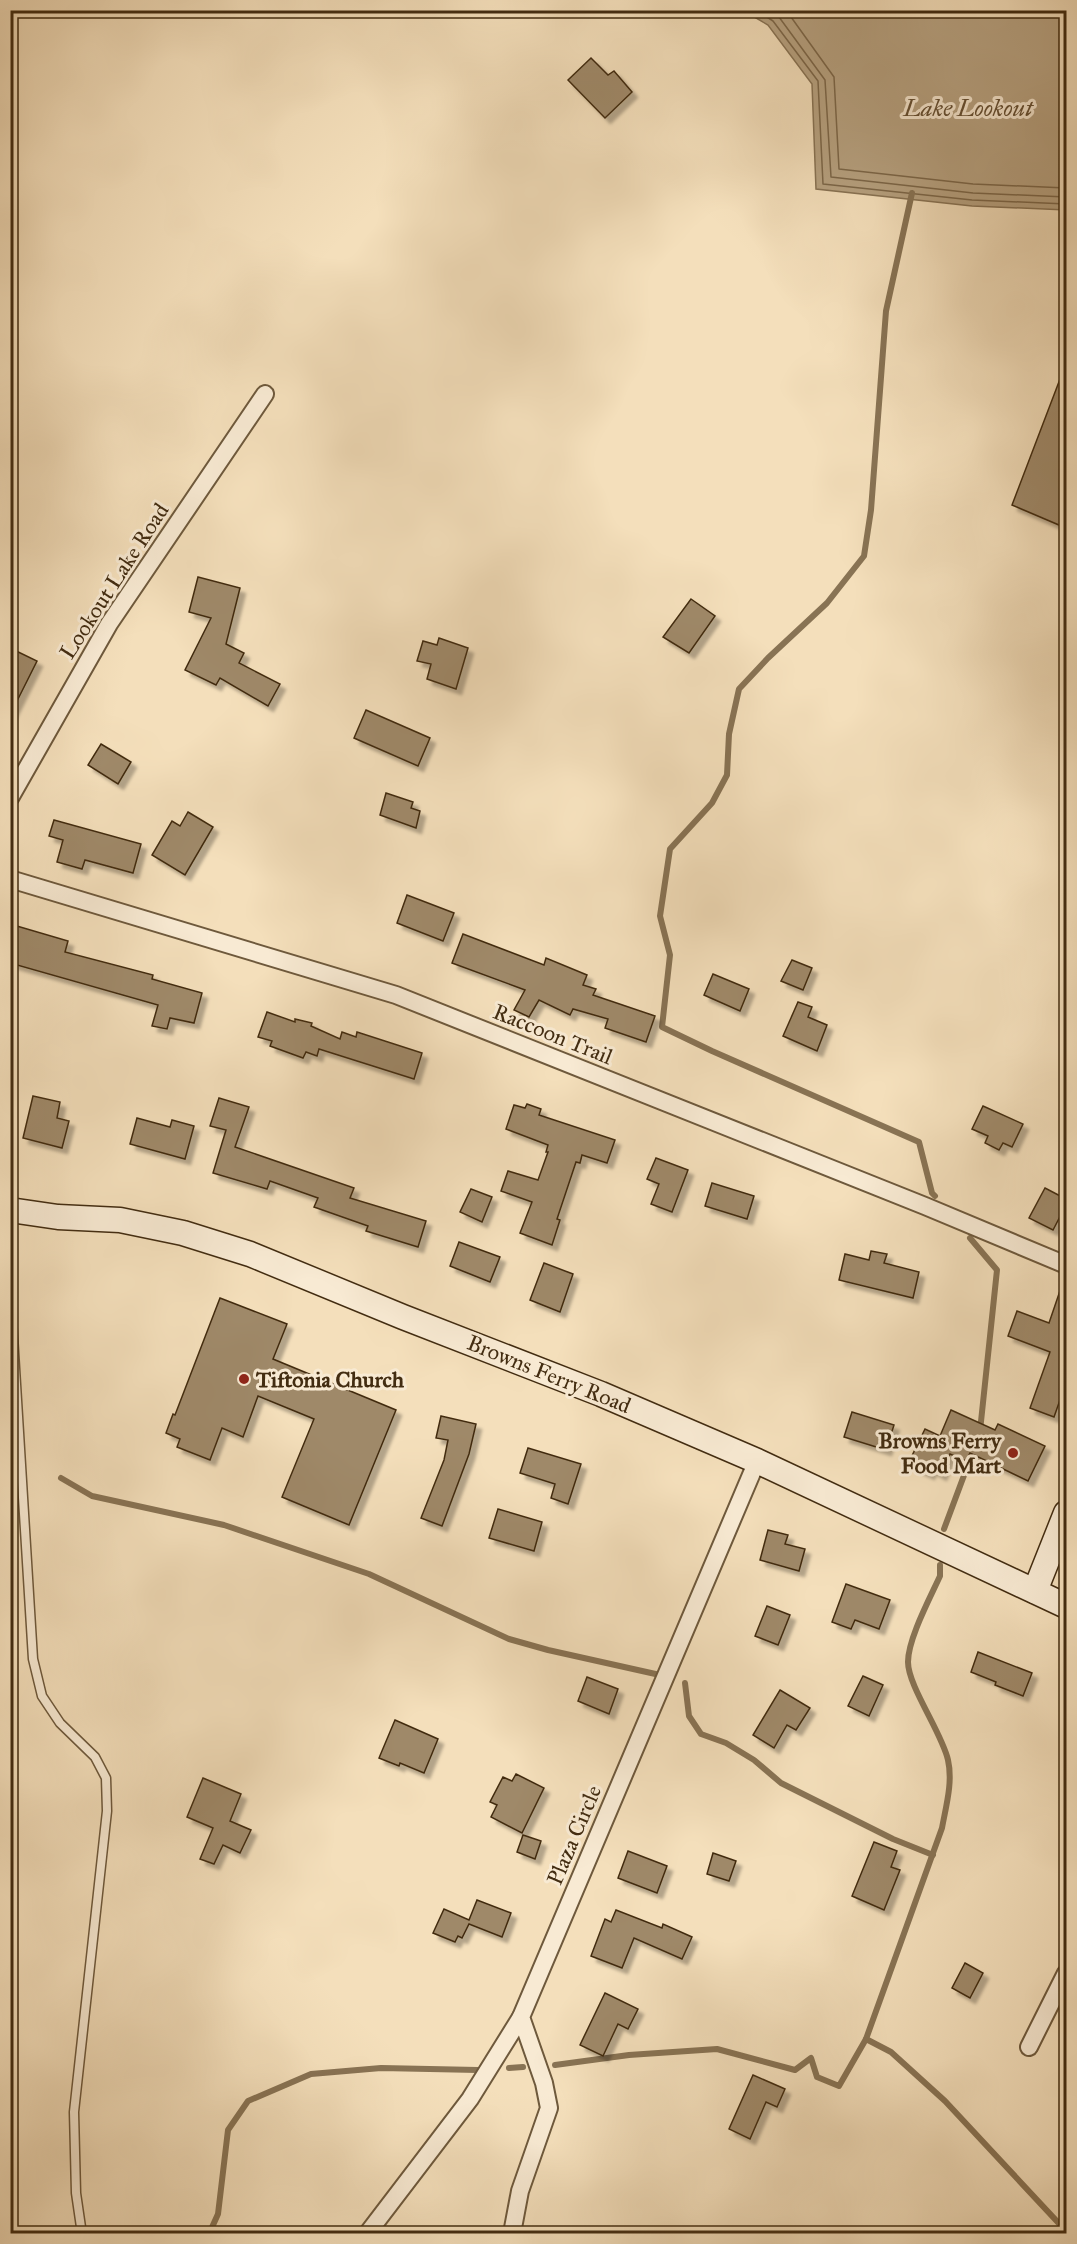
<svg xmlns="http://www.w3.org/2000/svg" width="1077" height="2244" viewBox="0 0 1077 2244" font-family="'IM FELL Great Primer',serif">
  <style>
    .water { fill: #b7a281; stroke: #887354; stroke-width: 1.5 }
    .lines { fill: none; stroke-linecap: round; stroke-linejoin: round }
    .shore { stroke: #7c6749; stroke-width: 1.5 }
    .stream { stroke: #887354; stroke-width: 6 }
    .building { fill: #9f8969; stroke: #422c11; stroke-width: 1.5; filter: url(#shadow) }
    .lane-casing { stroke: #6e593c; stroke-width: 11 }
    .street-casing { stroke: #6e593c; stroke-width: 20 }
    .secondary-casing { stroke: #422c11; stroke-width: 27 }
    .lane { stroke: #f8ead3; stroke-width: 8 }
    .street { stroke: #f8ead3; stroke-width: 16 }
    .secondary { stroke: #f8ead3; stroke-width: 24 }
    .poi-dot { fill: #8f2418; stroke: #f8ead3; stroke-width: 2 }
    .labels { text-anchor: middle; dominant-baseline: central; stroke-width: 6; stroke-linejoin: round; paint-order: stroke }
    .street-label { font-size: 22px; fill: #422c11; stroke: #f8ead3 }
    .poi-label { font-size: 22px; font-weight: bold; fill: #422c11; stroke: #f8ead3; text-anchor: start }
    .water-label { font-size: 24px; font-style: italic; fill: #654f33; stroke: #f8ead3 }
  </style>
  <defs>
    <filter id="shadow"><feDropShadow dx="5.5" dy="5.5" stdDeviation="1.5" flood-color="#0004"/></filter>
  </defs>
  <rect width="100%" height="100%" fill="#f4dfbb"/>
  <filter id="stains"><feTurbulence type="fractalNoise" baseFrequency=".00333" numOctaves="4"/><feColorMatrix values="0 0 0 0 .2 0 0 0 0 .09 0 0 0 0 .02 0 0 0 .5 -.17"/></filter>
  <radialGradient id="worn" r=".72"><stop offset=".6" stop-color="#630" stop-opacity="0"/><stop offset="1" stop-color="#630" stop-opacity=".3"/></radialGradient>
  <path class="water" d="M744 11H1066V210L972 206 816 189 812 84 768 25Z"/>
  <g class="lines">
    <g class="shore">
      <path d="M756 10 773 21 818 81 823 184 972 200 1066 204"/>
      <path d="M770 10 779 17 825 80 831 177 973 193 1066 197"/>
      <path d="M786 10 834 77 839 169 973 184 1066 188"/>
    </g>
    <g class="stream">
      <path d="M912 193 886 311 871 510 864 556 827 603 768 658 739 689 729 734 727 775 712 803 670 849 660 916 670 955 662 1027 712 1051 919 1142 932 1193 935 1196"/>
      <path d="M970 1238 997 1270 980 1431"/>
      <path d="M61 1478 92 1496 224 1525 369 1574 509 1639 548 1650 660 1675"/>
      <path d="M944 1529 975 1446"/>
      <path d="M685 1683 689 1716 701 1734 726 1743 754 1760 781 1783 893 1839 933 1855"/>
      <path d="M866 2039 891 2052 945 2101 1066 2231"/>
      <path d="M555 2065 629 2055 717 2049 795 2070 811 2058 817 2077 839 2086 866 2039 942 1828C946 1806 953 1782 948 1760 942 1733 908 1686 908 1662 908 1639 930 1598 940 1576V1565"/>
      <path d="M509 2068 523 2067"/>
      <path d="M209 2234 218 2214 228 2130 248 2101 311 2074 381 2068 478 2070"/>
    </g>
  </g>
  <g class="building">
    <path d="M591 58 608 75 614 71 632 92 605 118 568 80Z"/>
    <path d="M1065 366H1066V528L1012 505Z"/>
    <path d="M198 577 240 588 226 644 244 653 239 663 280 684 268 706 220 678 216 685 185 670 211 618 189 612Z"/>
    <path d="M691 599 715 616 689 653 663 637Z"/>
    <path d="M439 638 468 648 456 689 427 679 431 664 417 661 423 641 437 645Z"/>
    <path d="M10 648 37 661 10 715Z"/>
    <path d="M366 710 430 738 418 766 354 738Z"/>
    <path d="M101 744 131 762 118 784 88 765Z"/>
    <path d="M386 793 413 802 411 808 420 811 416 828 380 815Z"/>
    <path d="M188 812 213 827 185 875 152 855 172 821 180 826Z"/>
    <path d="M54 820 141 844 133 873 85 860 82 869 57 862 63 840 49 836Z"/>
    <path d="M407 895 454 913 443 941 397 923Z"/>
    <path d="M10 924 68 941 65 952 153 975 152 979 202 993 194 1023 170 1018 167 1029 152 1026 158 1005 10 963Z"/>
    <path d="M463 934 544 965 546 958 587 975 583 985 596 989 593 995 655 1016 646 1042 605 1028 608 1019 573 1009 570 1015 539 1000 529 1017 514 1010 525 990 452 963Z"/>
    <path d="M792 960 812 968 803 990 781 981Z"/>
    <path d="M713 974 749 989 740 1011 704 995Z"/>
    <path d="M798 1002 812 1007 808 1017 827 1025 817 1051 783 1036Z"/>
    <path d="M267 1012 295 1022V1019L312 1023 311 1026 340 1039 342 1032 356 1037 357 1032 422 1053 414 1079 319 1049 317 1056 306 1052 303 1058 270 1046 272 1041 258 1037Z"/>
    <path d="M33 1096 60 1102 57 1118 69 1121 62 1148 23 1138Z"/>
    <path d="M219 1098 249 1107 235 1147 354 1188 350 1198 426 1221 418 1247 366 1231 368 1226 314 1207 318 1198 270 1181 267 1189 213 1173 226 1130 210 1126Z"/>
    <path d="M527 1104 541 1109 539 1115 615 1140 607 1163 582 1155 580 1163 576 1162 557 1219 560 1220 552 1245 520 1233 532 1202 501 1191 508 1171 538 1180 548 1152H546L548 1145 506 1129 514 1105 525 1108Z"/>
    <path d="M983 1106 1023 1124 1012 1147 1003 1143 999 1150 985 1143 988 1136 972 1129Z"/>
    <path d="M137 1118 170 1127 172 1120 194 1126 185 1159 130 1144Z"/>
    <path d="M656 1158 688 1170 672 1212 651 1204 659 1184 647 1179Z"/>
    <path d="M712 1183 754 1196 747 1219 705 1206Z"/>
    <path d="M1045 1188 1066 1199V1205L1053 1230 1029 1218Z"/>
    <path d="M471 1189 492 1197 482 1222 460 1212Z"/>
    <path d="M459 1242 500 1257 490 1282 450 1266Z"/>
    <path d="M871 1251 887 1254 884 1263 919 1272 913 1298 839 1280 845 1254 869 1260Z"/>
    <path d="M544 1263 573 1274 560 1312 530 1300Z"/>
    <path d="M1064 1279H1066V1383L1054 1417 1030 1408 1050 1352 1008 1336 1017 1311 1049 1323Z"/>
    <path d="M220 1298 287 1324 273 1359 396 1410 349 1525 282 1497 314 1419 258 1396 243 1437 222 1428 210 1460 177 1447 180 1439 166 1433 173 1414 175 1415Z"/>
    <path d="M951 1410 995 1430 998 1424 1045 1446 1028 1481 970 1453 966 1461 950 1454 941 1475 931 1469 929 1474 908 1464 925 1429 940 1436Z"/>
    <path d="M852 1412 894 1425 886 1450 844 1437Z"/>
    <path d="M441 1416 476 1424 469 1454 442 1526 421 1518 444 1460 448 1440 436 1438Z"/>
    <path d="M528 1448 581 1464 568 1504 551 1498 555 1484 520 1473Z"/>
    <path d="M498 1509 542 1522 534 1551 489 1538Z"/>
    <path d="M768 1530 788 1535 785 1544 805 1549 799 1571 760 1560Z"/>
    <path d="M846 1584 890 1600 879 1629 855 1620 851 1629 832 1622Z"/>
    <path d="M767 1606 790 1615 778 1645 755 1636Z"/>
    <path d="M978 1652 1032 1673 1023 1696 995 1685 996 1682 971 1672Z"/>
    <path d="M863 1676 883 1685 869 1716 848 1706Z"/>
    <path d="M587 1677 618 1689 609 1714 578 1701Z"/>
    <path d="M780 1690 810 1708 796 1730 787 1725 774 1748 753 1735Z"/>
    <path d="M395 1720 438 1739 424 1773 400 1763 399 1766 379 1758Z"/>
    <path d="M516 1774 544 1788 522 1833 491 1817 497 1805 490 1802 503 1777 512 1781Z"/>
    <path d="M203 1778 241 1794 230 1821 251 1830 240 1853 223 1845 214 1864 200 1859 213 1828 187 1817Z"/>
    <path d="M523 1835 541 1841 535 1859 517 1852Z"/>
    <path d="M874 1842 897 1851 891 1867 900 1870 884 1910 852 1896Z"/>
    <path d="M628 1851 667 1866 657 1893 618 1878Z"/>
    <path d="M713 1853 736 1861 729 1881 707 1874Z"/>
    <path d="M477 1900 511 1913 502 1937 469 1924 462 1938 458 1936 455 1942 433 1933 444 1909 469 1920Z"/>
    <path d="M616 1910 662 1928 663 1924 692 1937 682 1959 634 1938 622 1968 591 1956 605 1919 611 1922Z"/>
    <path d="M965 1963 983 1973 970 1998 952 1988Z"/>
    <path d="M605 1993 638 2009 628 2029 618 2024 603 2056 580 2045Z"/>
    <path d="M753 2075 785 2089 777 2107 766 2102 750 2139 729 2129Z"/>
  </g>
  <g class="lines">
    <defs>
      <path id="lane" d="M10 1287 33 1659 42 1696 60 1723 95 1757 106 1778 107 1811 74 2112 76 2193 82 2234"/>
      <g id="street">
        <path d="M10 798 109 624 265 394"/>
        <path d="M10 879 396 995 925 1206 1066 1265"/>
        <path d="M1029 2047 1066 1973"/>
        <path d="M367 2234 470 2099 521 2017"/>
        <path d="M514 2234 513 2228 520 2191 549 2108 544 2083 521 2017 757 1461"/>
      </g>
      <g id="secondary">
        <path d="M10 1210 58 1217 120 1220 183 1233 250 1254 403 1317 601 1394 757 1461 1066 1606"/>
        <path d="M1035 1591 1066 1513"/>
      </g>
    </defs>
    <use href="#lane" class="lane-casing"/>
    <use href="#street" class="street-casing"/>
    <use href="#secondary" class="secondary-casing"/>
    <use href="#lane" class="lane"/>
    <use href="#street" class="street"/>
    <use href="#secondary" class="secondary"/>
  </g>
  <g class="poi-dot">
    <circle cx="244" cy="1379" r="6"/>
    <circle cx="1013" cy="1453" r="6"/>
  </g>
  <g class="labels">
    <g class="street-label">
      <text transform="translate(114 581) rotate(-57)">Lookout Lake Road</text>
      <text transform="translate(553 1034) rotate(22)">Raccoon Trail</text>
      <text transform="translate(549 1374) rotate(22)">Browns Ferry Road</text>
      <text transform="translate(574 1835) rotate(-67)">Plaza Circle</text>
    </g>
    <g class="poi-label">
      <text x="256" y="1379">Tiftonia Church</text>
      <text x="1001" y="1440" text-anchor="end">Browns Ferry<tspan x="1001" dy="25">Food Mart</tspan></text>
    </g>
    <g class="water-label">
      <text x="968" y="108">Lake Lookout</text>
    </g>
  </g>
  <rect width="1077" height="2244" fill="none" stroke="#f4dfbb" stroke-width="36"/>
  <rect x="12" y="12" width="1053" height="2220" fill="none" stroke="#422c11" stroke-width="3"/>
  <rect x="18" y="18" width="1041" height="2208" fill="none" stroke="#422c11" stroke-width="1.5"/>
  <rect width="100%" height="100%" filter="url(#stains)"/>
  <rect width="100%" height="100%" fill="url(#worn)"/>
</svg>
